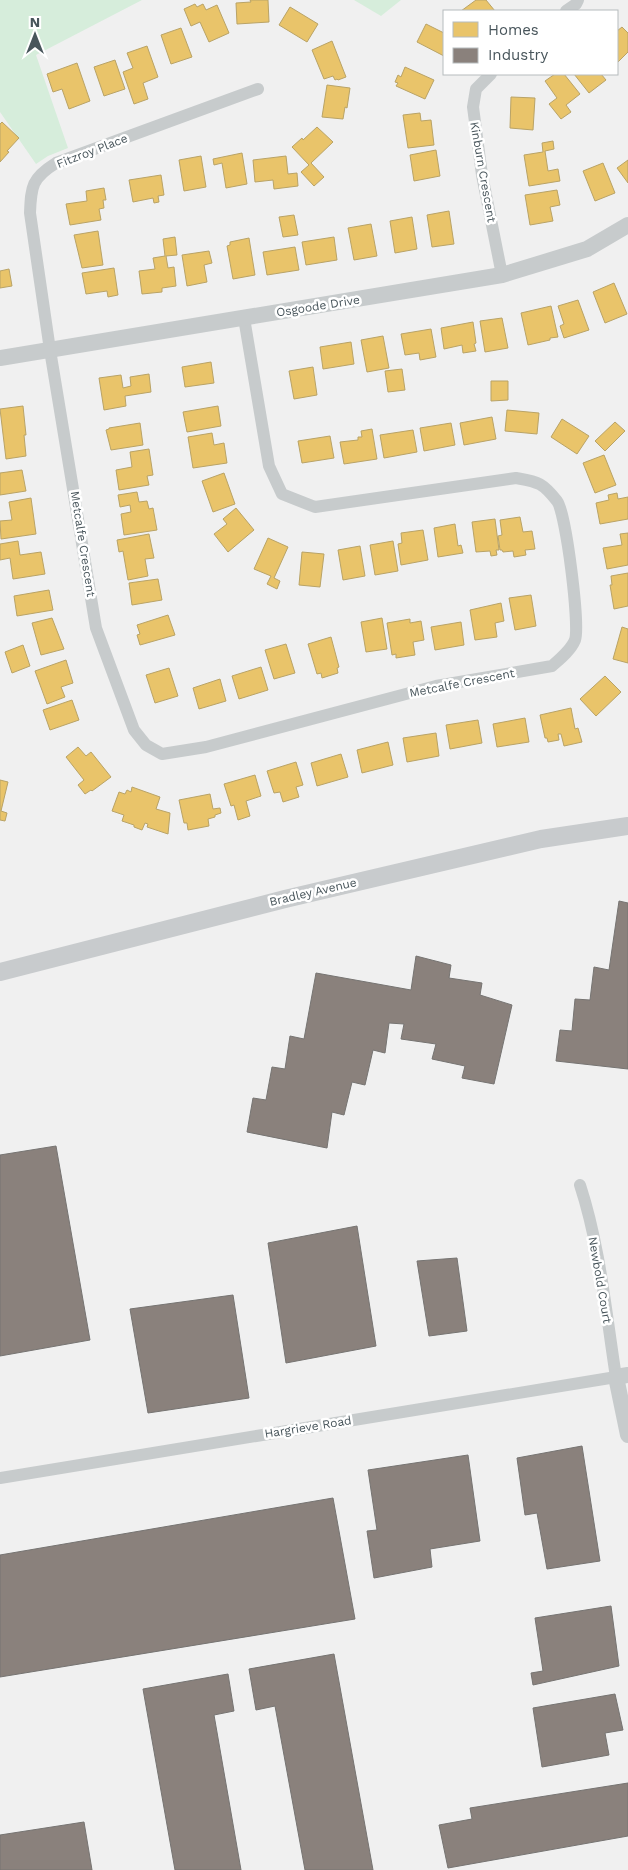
<svg xmlns="http://www.w3.org/2000/svg" width="628" height="1870" font-family="'Work Sans',sans-serif">
<rect width="100%" height="100%" fill="#f0f0f0"/>
<!-- green -->
<path fill="#d6eddb" d="M 0,0 L 142,0 L 36,55 L 68,148 L 48,156 L 36,164 L 0,112 Z
M 354,0 L 401,0 L 381,16 Z"/>
<!-- homes -->
<path fill="#e9c46a" stroke="#b9a366" d="M 250,0 L 268,0 L 269,22 L 237,24 L 236,3 L 251,2 Z
M 476,0 L 486,0 L 495,11 L 461,11 Z
M 195,4 L 197,7 L 203,4 L 206,10 L 217,5 L 229,33 L 209,42 L 200,22 L 191,26 L 184,9 Z
M 290,7 L 318,24 L 307,42 L 279,25 Z
M 426,24 L 444,33 L 444,56 L 417,42 Z
M 622,27 L 628,33 L 628,52 L 617,63 L 617,31 Z
M 181,28 L 192,57 L 171,64 L 161,35 Z
M 332,41 L 346,77 L 338,80 L 337,79 L 335,80 L 333,76 L 324,79 L 312,50 Z
M 147,46 L 158,77 L 143,83 L 148,99 L 134,104 L 123,72 L 133,68 L 127,53 Z
M 115,60 L 125,89 L 104,96 L 94,67 Z
M 77,63 L 90,101 L 69,109 L 62,89 L 53,92 L 47,74 Z
M 405,67 L 434,80 L 425,99 L 396,86 L 398,83 L 395,82 L 398,75 L 401,77 Z
M 555,74 L 564,74 L 580,94 L 566,105 L 571,112 L 561,119 L 549,104 L 557,98 L 545,81 Z
M 574,74 L 601,74 L 606,80 L 589,93 Z
M 327,85 L 350,88 L 347,108 L 345,107 L 343,119 L 322,117 Z
M 511,97 L 535,98 L 533,130 L 510,128 Z
M 420,113 L 421,121 L 431,120 L 434,145 L 408,148 L 403,115 Z
M 2,122 L 19,138 L 7,151 L 9,152 L 0,162 L 0,124 Z
M 317,127 L 333,142 L 311,163 L 324,177 L 314,186 L 301,172 L 309,165 L 292,147 L 302,138 L 303,140 Z
M 553,141 L 554,149 L 545,151 L 548,171 L 558,169 L 560,181 L 529,186 L 524,155 L 543,152 L 542,143 Z
M 436,150 L 440,176 L 414,181 L 410,155 Z
M 242,153 L 247,184 L 226,188 L 222,163 L 214,165 L 213,159 Z
M 201,156 L 206,187 L 184,191 L 179,160 Z
M 286,156 L 288,174 L 297,173 L 298,186 L 274,189 L 273,180 L 255,182 L 253,160 Z
M 628,160 L 628,183 L 617,168 Z
M 603,163 L 615,193 L 595,201 L 583,171 Z
M 161,175 L 164,195 L 158,196 L 159,202 L 154,203 L 153,198 L 133,202 L 129,180 Z
M 104,188 L 106,200 L 103,200 L 104,208 L 99,209 L 101,220 L 70,225 L 66,204 L 87,201 L 86,191 Z
M 557,190 L 560,205 L 550,207 L 553,221 L 530,225 L 525,195 Z
M 449,211 L 454,244 L 432,247 L 427,215 Z
M 294,215 L 298,235 L 283,237 L 279,217 Z
M 412,217 L 417,249 L 395,253 L 390,221 Z
M 371,224 L 377,256 L 354,260 L 348,228 Z
M 98,231 L 103,265 L 82,268 L 74,235 Z
M 175,237 L 177,255 L 166,256 L 168,268 L 174,267 L 176,286 L 162,288 L 162,292 L 142,294 L 139,271 L 155,269 L 153,258 L 165,256 L 163,239 Z
M 334,237 L 337,260 L 306,265 L 302,242 Z
M 249,238 L 255,275 L 233,279 L 227,246 L 230,245 L 230,242 Z
M 295,247 L 299,270 L 267,275 L 263,252 Z
M 209,251 L 212,263 L 204,265 L 207,282 L 187,286 L 182,255 Z
M 114,268 L 118,295 L 108,297 L 107,291 L 86,294 L 82,273 Z
M 9,269 L 12,286 L 0,288 L 0,271 Z
M 614,283 L 627,314 L 605,323 L 593,292 Z
M 578,300 L 589,330 L 564,338 L 560,326 L 564,324 L 558,306 Z
M 551,306 L 558,337 L 550,338 L 550,340 L 528,345 L 521,313 Z
M 502,318 L 508,348 L 485,352 L 480,321 Z
M 473,322 L 476,343 L 474,344 L 476,351 L 463,353 L 462,345 L 444,349 L 441,328 Z
M 431,329 L 436,357 L 420,360 L 419,353 L 405,355 L 401,334 Z
M 383,336 L 389,368 L 367,372 L 361,340 Z
M 351,342 L 354,364 L 323,369 L 320,347 Z
M 211,362 L 214,383 L 185,387 L 182,367 Z
M 313,367 L 317,395 L 294,399 L 289,371 Z
M 402,369 L 405,390 L 388,392 L 385,371 Z
M 149,374 L 151,392 L 125,396 L 126,406 L 104,410 L 99,378 L 121,375 L 123,388 L 131,386 L 130,377 Z
M 491,381 L 508,381 L 508,400 L 491,401 Z
M 23,406 L 26,435 L 24,435 L 26,456 L 6,459 L 0,409 Z
M 218,406 L 221,426 L 187,432 L 183,412 Z
M 507,410 L 539,413 L 537,434 L 505,431 Z
M 492,417 L 496,439 L 464,445 L 460,423 Z
M 562,419 L 589,436 L 577,454 L 551,437 Z
M 615,422 L 625,431 L 605,451 L 595,441 Z
M 140,423 L 143,445 L 111,450 L 106,430 L 109,429 L 109,428 Z
M 451,423 L 455,445 L 424,451 L 420,428 Z
M 372,429 L 377,459 L 344,464 L 340,442 L 358,440 L 358,437 L 362,437 L 361,431 Z
M 413,430 L 417,452 L 384,458 L 380,435 Z
M 212,433 L 214,445 L 224,443 L 227,463 L 193,468 L 188,437 Z
M 330,436 L 334,458 L 302,463 L 298,441 Z
M 149,449 L 153,475 L 147,476 L 149,485 L 119,490 L 116,470 L 132,467 L 130,452 Z
M 604,455 L 616,485 L 595,493 L 583,463 Z
M 22,470 L 26,491 L 0,495 L 0,473 Z
M 224,473 L 235,504 L 213,512 L 202,481 Z
M 137,492 L 139,502 L 147,501 L 149,509 L 153,508 L 157,530 L 124,535 L 121,514 L 131,512 L 130,505 L 120,507 L 118,495 Z
M 617,493 L 618,499 L 628,497 L 628,519 L 600,524 L 596,503 L 609,500 L 608,495 Z
M 31,498 L 36,534 L 1,539 L 0,521 L 12,520 L 9,502 Z
M 236,508 L 254,530 L 228,552 L 214,534 L 227,524 L 223,519 Z
M 520,517 L 523,532 L 532,531 L 535,549 L 525,550 L 526,555 L 514,557 L 513,551 L 503,552 L 502,550 L 500,550 L 498,536 L 502,535 L 500,520 Z
M 495,519 L 499,550 L 496,550 L 497,555 L 491,556 L 490,551 L 476,552 L 472,522 Z
M 455,524 L 458,546 L 461,545 L 463,553 L 438,557 L 434,528 Z
M 423,530 L 428,560 L 401,565 L 398,544 L 402,543 L 401,533 Z
M 628,533 L 628,565 L 607,569 L 603,548 L 622,545 L 620,534 Z
M 149,534 L 154,558 L 145,559 L 148,576 L 128,580 L 123,551 L 119,552 L 117,540 Z
M 268,538 L 288,547 L 274,578 L 280,581 L 277,589 L 267,584 L 271,576 L 254,569 Z
M 18,541 L 20,555 L 41,552 L 45,574 L 13,579 L 10,558 L 0,560 L 0,544 Z
M 393,541 L 398,571 L 375,575 L 370,545 Z
M 360,546 L 365,576 L 343,580 L 338,550 Z
M 302,552 L 324,554 L 320,587 L 299,585 Z
M 628,573 L 628,606 L 614,609 L 610,585 L 612,585 L 611,576 Z
M 158,579 L 162,600 L 132,605 L 129,583 Z
M 49,590 L 53,610 L 17,616 L 14,596 Z
M 531,595 L 536,626 L 515,630 L 509,598 Z
M 501,603 L 504,621 L 495,623 L 497,637 L 475,640 L 470,610 Z
M 168,615 L 175,635 L 140,645 L 137,635 L 140,634 L 137,625 Z
M 52,618 L 64,649 L 41,655 L 32,623 Z
M 382,618 L 387,649 L 366,652 L 361,622 Z
M 410,619 L 410,623 L 421,621 L 424,640 L 413,642 L 415,655 L 396,658 L 396,654 L 392,655 L 387,623 Z
M 461,622 L 464,645 L 435,650 L 431,627 Z
M 622,627 L 628,629 L 628,663 L 613,659 Z
M 331,637 L 339,667 L 337,668 L 338,673 L 322,678 L 321,673 L 317,674 L 308,644 Z
M 286,644 L 295,673 L 274,679 L 265,650 Z
M 23,645 L 30,666 L 12,673 L 5,652 Z
M 66,660 L 73,683 L 61,687 L 65,697 L 47,704 L 35,671 Z
M 261,667 L 268,690 L 239,699 L 232,676 Z
M 169,668 L 178,696 L 155,703 L 146,675 Z
M 605,676 L 621,692 L 596,716 L 580,699 Z
M 220,679 L 226,701 L 199,709 L 193,688 Z
M 72,700 L 79,720 L 50,730 L 43,710 Z
M 571,708 L 575,729 L 578,728 L 582,742 L 564,746 L 561,734 L 558,734 L 559,740 L 548,742 L 547,738 L 545,738 L 540,715 Z
M 525,718 L 529,742 L 497,747 L 493,724 Z
M 478,720 L 482,743 L 450,749 L 446,725 Z
M 436,733 L 439,756 L 407,762 L 403,738 Z
M 388,742 L 393,765 L 362,773 L 357,750 Z
M 78,747 L 86,756 L 91,752 L 111,777 L 92,791 L 91,790 L 85,794 L 78,785 L 84,780 L 66,757 Z
M 341,754 L 348,777 L 317,786 L 311,763 Z
M 296,762 L 303,785 L 296,787 L 299,797 L 283,802 L 280,792 L 274,793 L 267,771 Z
M 255,775 L 261,796 L 246,801 L 250,816 L 238,820 L 234,805 L 231,806 L 224,784 Z
M 0,780 L 8,782 L 1,811 L 7,813 L 5,821 L 0,820 Z
M 132,787 L 160,797 L 156,809 L 170,813 L 168,834 L 147,827 L 148,824 L 145,823 L 142,830 L 134,827 L 134,825 L 122,821 L 124,815 L 112,811 L 119,792 L 125,794 L 127,790 L 131,792 Z
M 210,794 L 213,809 L 220,808 L 221,813 L 215,815 L 215,817 L 208,819 L 209,826 L 188,830 L 187,823 L 184,823 L 179,800 Z"/>
<!-- industry -->
<path fill="#8a817c" stroke="#767472" d="M 619,901 L 628,903 L 628,1069 L 556,1061 L 560,1030 L 572,1031 L 575,999 L 590,1000 L 594,967 L 609,970 Z
M 416,956 L 451,965 L 449,978 L 482,983 L 480,995 L 512,1005 L 494,1084 L 462,1078 L 465,1066 L 432,1059 L 436,1044 L 401,1039 L 404,1024 L 389,1023 L 385,1053 L 373,1050 L 365,1085 L 352,1082 L 344,1115 L 332,1112 L 327,1148 L 247,1132 L 253,1098 L 266,1100 L 272,1067 L 285,1069 L 290,1036 L 304,1039 L 316,973 L 411,990 Z
M 56,1146 L 90,1340 L 0,1356 L 0,1155 Z
M 357,1226 L 376,1346 L 286,1363 L 268,1243 Z
M 457,1258 L 467,1331 L 429,1336 L 417,1261 Z
M 233,1295 L 249,1398 L 148,1413 L 130,1309 Z
M 582,1446 L 600,1561 L 547,1569 L 537,1513 L 525,1515 L 517,1458 Z
M 468,1455 L 480,1541 L 430,1549 L 432,1567 L 374,1578 L 367,1531 L 377,1530 L 368,1470 Z
M 333,1498 L 355,1619 L 0,1677 L 0,1555 Z
M 611,1606 L 619,1666 L 533,1685 L 531,1673 L 543,1671 L 535,1618 Z
M 334,1654 L 373,1870 L 305,1870 L 275,1706 L 256,1710 L 249,1669 Z
M 228,1674 L 234,1711 L 214,1715 L 241,1870 L 175,1870 L 143,1689 Z
M 615,1694 L 623,1730 L 605,1733 L 609,1755 L 542,1767 L 533,1708 Z
M 628,1783 L 628,1836 L 448,1868 L 439,1825 L 472,1819 L 470,1808 Z
M 84,1822 L 92,1870 L 0,1870 L 0,1835 Z"/>
<g fill="none" stroke-linecap="round" stroke-linejoin="round">
<!-- minor -->
<path stroke="#c7cbcc" stroke-width="12" d="M 566,11 L 576,4 L 578,0
M 491,74 L 476,89 L 473,107 L 482,175 L 502,275
M 244,318 L 269,466 L 282,494 L 315,507 L 516,478 C 538,482 542,482 557,501 C 566,513 580,625 575,640 C 571,650 560,659 552,666 L 436,686 L 206,747 L 162,754 L 146,745 L 134,730 L 96,628 L 50,350 L 30,213 C 31,186 32,178 56,163 L 258,89
M 0,1478 L 616,1377 C 606,1313 600,1246 580,1185"/>
<!-- tertiary -->
<path stroke="#c7cbcc" stroke-width="16" d="M 0,358 L 502,275 L 587,249 L 628,225
M 628,1375 L 616,1377 L 628,1435"/>
<!-- secondary -->
<path stroke="#c8cbcd" stroke-width="18" d="M 0,972 L 285,899 L 541,839 L 628,826"/>
</g>
<g text-anchor="middle" stroke-width="5" stroke-linejoin="round" paint-order="stroke">
<!-- street labels -->
<g font-size="12" fill="#48555b" stroke="#fff">
<text transform="translate(92 151) rotate(-21)" y="4">Fitzroy Place</text>
<text transform="translate(483 172) rotate(80)" y="4">Kinburn Crescent</text>
<text transform="translate(318 306) rotate(-9)" y="4">Osgoode Drive</text>
<text transform="translate(83 544) rotate(81)" y="4">Metcalfe Crescent</text>
<text transform="translate(462 683) rotate(-11)" y="4">Metcalfe Crescent</text>
<text transform="translate(313 892) rotate(-13)" y="4">Bradley Avenue</text>
<text transform="translate(600 1280) rotate(80)" y="4">Newbold Court</text>
<text transform="translate(308 1427) rotate(-9)" y="4">Hargrieve Road</text>
</g>
</g>
<!-- legend -->
<rect x="443" y="10" width="175" height="65" fill="#ffffff" stroke="#b6bbbd"/>
<rect x="453" y="22" width="25" height="15" fill="#e9c46a" stroke="#b6bbbd"/>
<text x="488" y="35" font-size="15" fill="#48555b">Homes</text>
<rect x="453" y="48" width="25" height="15" fill="#8a817c" stroke="#b6bbbd"/>
<text x="488" y="60" font-size="15" fill="#48555b">Industry</text>
<!-- north arrow -->
<g transform="translate(35 35)" stroke="#ffffff" stroke-width="4" paint-order="stroke">
<path d="M0-4L9 19L0 12L-9 19Z" fill="#48555b"/>
<text y="-8" font-size="14" font-weight="bold" text-anchor="middle" fill="#48555b">N</text>
</g>
</svg>
